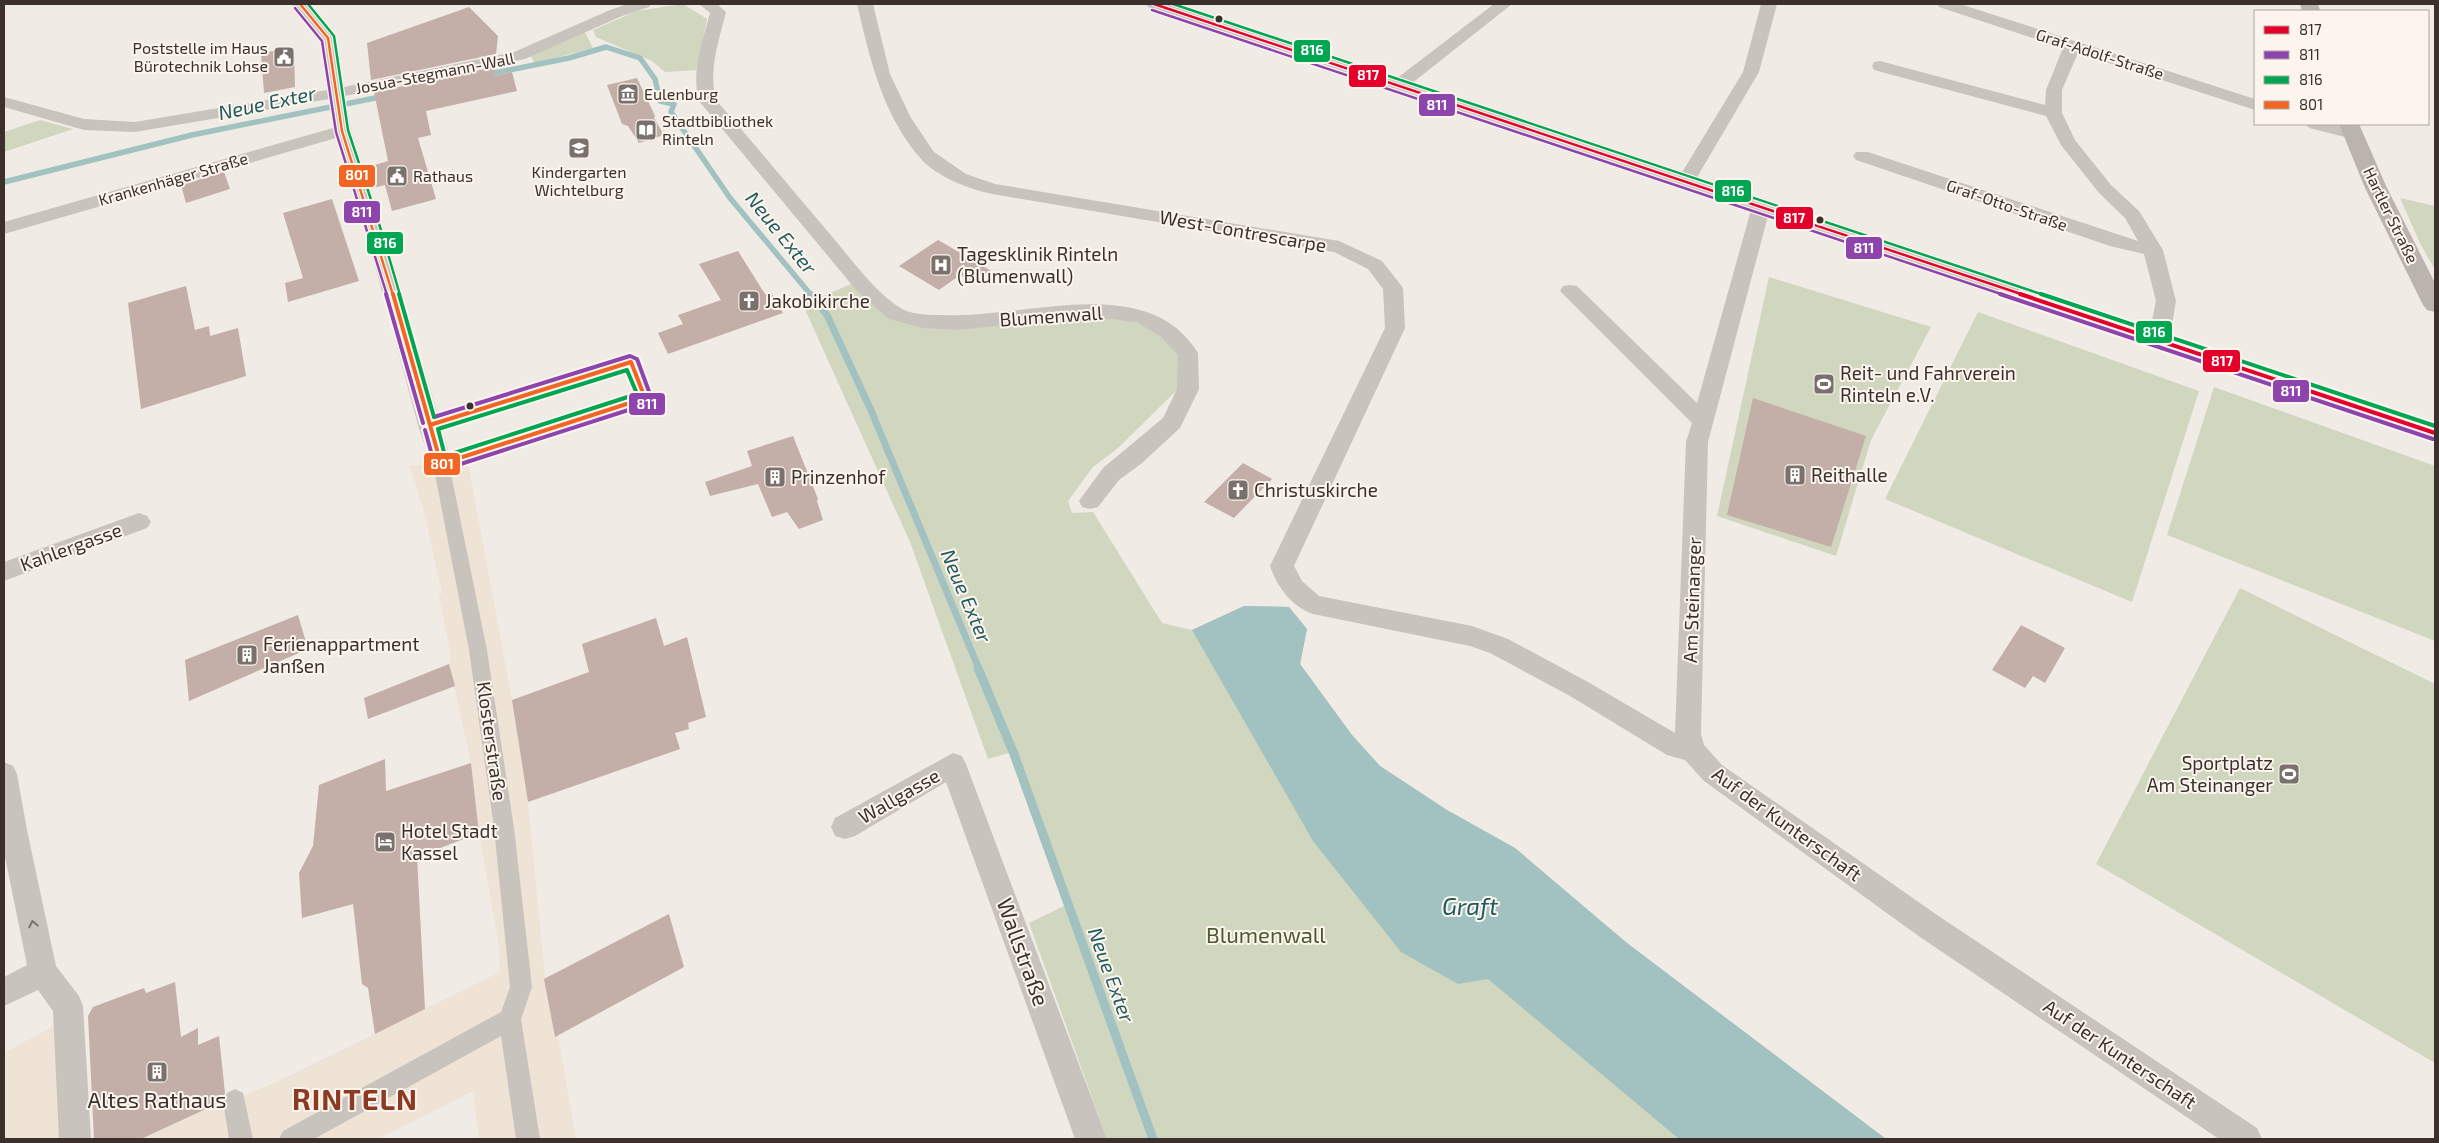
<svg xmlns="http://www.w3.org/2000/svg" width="2439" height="1143" font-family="'Exo 2',sans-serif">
<rect width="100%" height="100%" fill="#f0ebe5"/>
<!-- green -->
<path fill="#d1d6bf" d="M 683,4 L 707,19 L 696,70 L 665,72 L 652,61 L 596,37 L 593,30 L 637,11 Z
M 585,32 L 593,48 L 535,63 L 530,55 Z
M 40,120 L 73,129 L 4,152 L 4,132 Z
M 2400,198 L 2435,206 L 2435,270 L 2420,243 Z
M 1769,277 L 1931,327 L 1871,440 L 1836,556 L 1717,516 Z
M 860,280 L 896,314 L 923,321 L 1111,314 L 1171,335 L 1189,358 L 1181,386 L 1118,448 L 1093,467 L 1068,501 L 1072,513 L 1093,512 L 1162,623 L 1192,630 L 1244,606 L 1289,607 L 1307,629 L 1300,664 L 1352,735 L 1380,766 L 1447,810 L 1515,848 L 1627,943 L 1886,1139 L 1107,1139 L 1029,923 L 1064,906 L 1009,753 L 988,759 L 910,542 L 803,305 Z
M 1978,312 L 2199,391 L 2132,602 L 1885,499 Z
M 2214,387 L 2435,466 L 2435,641 L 2167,535 Z
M 2240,588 L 2435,684 L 2435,1063 L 2096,864 Z"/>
<!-- plaza -->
<path fill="#eee3d5" d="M 468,463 L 512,700 L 528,802 L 545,979 L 558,1035 L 576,1139 L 479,1139 L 473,1091 L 378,1139 L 141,1139 L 225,1100 L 227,1104 L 289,1076 L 500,972 L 499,946 L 479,833 L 471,762 L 449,664 L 451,657 L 439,595 L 442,593 L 424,512 L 410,466 Z
M 57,1024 L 68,1139 L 4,1139 L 4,1053 Z"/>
<!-- water -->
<path fill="#a1c2c1" d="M 1244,606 L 1289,607 L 1307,629 L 1300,664 L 1352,735 L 1380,766 L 1447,810 L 1515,848 L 1627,943 L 1886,1139 L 1679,1139 L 1488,979 L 1458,984 L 1401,952 L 1313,841 L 1192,630 Z"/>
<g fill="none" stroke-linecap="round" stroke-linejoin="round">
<!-- stream-far2 -->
<path stroke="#a1c2c1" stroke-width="5.5" d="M 484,75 L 569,58 L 606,47 L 640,58 L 655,79 L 660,101 L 674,104 L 671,112 L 730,198 L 811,295
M 4,182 L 192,135 L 385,96"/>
<!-- stream-far1 -->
<path stroke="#a1c2c1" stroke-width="7" d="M 810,294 L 827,315 L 870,408 L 979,669"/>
<!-- stream -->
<path stroke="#a1c2c1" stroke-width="9" d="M 978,668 L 1014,754 L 1153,1139"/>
</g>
<!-- building -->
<path fill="#c3afa7" d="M 469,7 L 498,36 L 496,54 L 371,80 L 367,43 Z
M 294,48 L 295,87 L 264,93 L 261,53 Z
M 495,67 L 494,76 L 512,72 L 517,91 L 426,111 L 431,135 L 418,138 L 436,199 L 392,211 L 385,185 L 372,188 L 365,168 L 388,161 L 374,92 Z
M 637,78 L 655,116 L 654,118 L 664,135 L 639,143 L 628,126 L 622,124 L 607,85 Z
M 224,172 L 230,189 L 186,203 L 181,185 Z
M 332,199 L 359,281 L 288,302 L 285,283 L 303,278 L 283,213 Z
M 938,240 L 978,263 L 991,271 L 973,283 L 960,275 L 939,290 L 899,266 Z
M 738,251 L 765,294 L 771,292 L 783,313 L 668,354 L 658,333 L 683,324 L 678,315 L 721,300 L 699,264 Z
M 186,286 L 195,330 L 209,326 L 210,336 L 238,328 L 246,376 L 141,409 L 128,303 Z
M 1753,398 L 1866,436 L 1831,547 L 1727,515 Z
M 793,436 L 818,499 L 817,501 L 823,520 L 799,529 L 787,512 L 772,517 L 758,484 L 710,496 L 705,482 L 752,466 L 747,451 Z
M 1243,463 L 1272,479 L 1234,518 L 1204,502 Z
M 298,615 L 308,649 L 189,701 L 185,660 Z
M 656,618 L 664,646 L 687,637 L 706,717 L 688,723 L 689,729 L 675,733 L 680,749 L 528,802 L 512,700 L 589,672 L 582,644 Z
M 2021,625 L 2065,648 L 2045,683 L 2033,676 L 2025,688 L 1992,670 Z
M 449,664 L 455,686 L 368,719 L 364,698 Z
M 385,759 L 386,791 L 471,763 L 479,833 L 417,857 L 425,1009 L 375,1034 L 368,988 L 362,984 L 353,904 L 302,918 L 299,873 L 313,846 L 319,785 Z
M 669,914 L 684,967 L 555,1037 L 544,979 Z
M 175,982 L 181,1037 L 198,1028 L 198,1045 L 219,1036 L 225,1093 L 221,1102 L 141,1139 L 94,1139 L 88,1016 L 93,1007 L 144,988 L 146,993 Z"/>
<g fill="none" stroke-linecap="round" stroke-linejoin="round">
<!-- pedestrian -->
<path fill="#c9c3be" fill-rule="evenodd" d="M 441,458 L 447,460 L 449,464 L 487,650 L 514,828 L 532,987 L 521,1019 L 540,1139 L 516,1139 L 501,1036 L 314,1139 L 279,1139 L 283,1131 L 501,1012 L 510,987 L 494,828 L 469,650 L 433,464 L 435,460 Z
M 235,1089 L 243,1093 L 253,1139 L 229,1139 L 223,1101 L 227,1093 Z"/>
<!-- minor -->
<path fill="#c9c3be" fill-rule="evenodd" d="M 292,4 L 308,4 L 336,38 L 344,87 L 514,52 L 610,10 L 628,4 L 651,4 L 649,7 L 622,16 L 525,59 L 345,96 L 351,131 L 384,232 L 438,415 L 631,355 L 638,357 L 641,362 L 656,398 L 653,403 L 449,470 L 441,472 L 433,470 L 418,425 L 366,232 L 336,138 L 4,234 L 4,222 L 333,128 L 329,99 L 135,132 L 84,130 L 4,107 L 4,97 L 84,119 L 135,122 L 327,90 L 320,39 ZM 624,371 L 633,394 L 449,453 L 442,429 Z
M 699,4 L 717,4 L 726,12 C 719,41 708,70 716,100 C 754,144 791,188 829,233 C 851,258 873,291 902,309 C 914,315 930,315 943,315 C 1021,320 1147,269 1198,353 L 1199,389 L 1180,428 L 1142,463 L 1119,480 L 1098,507 L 1090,509 L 1082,507 L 1079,501 L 1103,468 L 1163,418 L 1177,389 L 1178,355 L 1160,336 L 1138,323 L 1113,319 L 1058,319 L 958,330 L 923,328 L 889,319 L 857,291 L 699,101 C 691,71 702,43 710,13 Z
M 857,4 L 873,4 L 890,74 L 911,118 L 934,152 L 966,174 L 995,184 L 1339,241 L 1382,261 L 1400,284 L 1403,288 L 1405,328 L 1294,566 L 1302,581 L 1319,596 L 1472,626 L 1508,639 L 1588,682 L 1675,733 L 1686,442 L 1692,423 L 1560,291 L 1563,286 L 1570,285 L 1577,286 L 1697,403 L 1751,210 L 1148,7 L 1146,4 L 1169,4 L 1396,79 L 1494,4 L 1512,4 L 1411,84 L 1681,174 L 1743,72 L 1761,4 L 1777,4 L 1759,72 L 1696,179 L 2150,330 L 2156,301 L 2144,254 L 2110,246 L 1856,160 L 1853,156 L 1856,152 L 1868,152 L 2138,241 L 2125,218 L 2099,193 L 2061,145 L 2046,116 L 1874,70 L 1872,66 L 1874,62 L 1880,61 L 2045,105 L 2046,90 L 2063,48 L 1939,7 L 1937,4 L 1960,4 L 2255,99 L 2255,110 L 2078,53 L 2062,90 L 2062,113 L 2075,140 L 2111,185 L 2139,211 L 2163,250 L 2176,301 L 2170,337 L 2435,425 L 2435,441 L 1768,216 L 1708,442 L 1701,734 L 1704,745 L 1722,765 L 1940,917 L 2257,1128 L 2262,1139 L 2219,1139 L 1920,937 L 1704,781 L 1685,760 L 1667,755 L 1570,696 L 1490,653 L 1470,646 L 1313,614 C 1291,606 1278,588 1270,566 L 1385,328 L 1383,289 L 1368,269 L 1334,252 L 992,194 C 969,189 937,177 921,159 C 882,114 870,59 857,4 Z
M 2306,124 L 2334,124 L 2359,130 L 2362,134 L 2359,138 L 2353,139 L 2309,128 Z
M 139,513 L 147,516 L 151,522 L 147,528 L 4,581 L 4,562 Z
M 953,753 L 962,756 L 966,764 L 1107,1139 L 1075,1139 L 946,782 L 855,836 L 845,839 L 835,836 L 831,827 L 835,818 Z
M 4,762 L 13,766 L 17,774 L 27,830 L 56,966 L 79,996 L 83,1006 L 91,1139 L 59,1139 L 53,1011 L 38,990 L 4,1006 L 4,977 L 27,965 L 4,852 Z"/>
<!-- secondary -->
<path fill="#bab3ae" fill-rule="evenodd" d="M 2300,4 L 2318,4 L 2320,11 L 2302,11 Z
M 2339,124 L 2359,124 L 2387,188 L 2435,283 L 2435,312 L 2427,310 L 2423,305 L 2365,188 Z"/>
<!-- bus-1-far1 casing -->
<g stroke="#fbf5ee" stroke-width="5">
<path id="bus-1-far1" d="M 1154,4 L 2024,295"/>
</g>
<!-- bus-1 casing -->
<g stroke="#fbf5ee" stroke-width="8">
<path id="bus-1" d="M 2020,294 L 2435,433"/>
</g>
<!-- bus-2-far1 casing -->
<g stroke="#fbf5ee" stroke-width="5">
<path id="bus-2-far1" d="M 295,8 L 322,41 L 336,132 L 387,295
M 1152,10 L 2004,295"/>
</g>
<!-- bus-2 casing -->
<g stroke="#fbf5ee" stroke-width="8">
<path id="bus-2" d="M 386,294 L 423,423
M 2000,294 L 2433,439
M 425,430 L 435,466 L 442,470 L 647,404 L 651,397 L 637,359 L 630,356 L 434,417"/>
</g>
<!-- bus-3-far1 casing -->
<g stroke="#fbf5ee" stroke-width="5">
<path id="bus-3-far1" d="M 308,4 L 334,36 L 348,130 L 381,230 L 400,295
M 1173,4 L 2044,295"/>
</g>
<!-- bus-3 casing -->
<g stroke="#fbf5ee" stroke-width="8">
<path id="bus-3" d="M 399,294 L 434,417
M 2041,294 L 2435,426
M 627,370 L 637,394 L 445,456 L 438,429 Z"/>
</g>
<!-- bus-4-far1 casing -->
<g stroke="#fbf5ee" stroke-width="5">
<path id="bus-4-far1" d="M 300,4 L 328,38 L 342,131 L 393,295"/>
</g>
<!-- bus-4 casing -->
<g stroke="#fbf5ee" stroke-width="8">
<path id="bus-4" d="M 393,294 L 430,425
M 631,362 L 645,398 L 441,464 L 430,425 Z"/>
</g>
<!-- bus-1-far1 -->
<use href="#bus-1-far1" stroke="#e4002b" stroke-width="2.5"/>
<!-- bus-1 -->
<use href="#bus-1" stroke="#e4002b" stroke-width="4"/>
<!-- bus-2-far1 -->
<use href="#bus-2-far1" stroke="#8e44ad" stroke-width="2.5"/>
<!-- bus-2 -->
<use href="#bus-2" stroke="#8e44ad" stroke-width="4"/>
<!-- bus-3-far1 -->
<use href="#bus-3-far1" stroke="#00a651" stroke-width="2.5"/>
<!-- bus-3 -->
<use href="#bus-3" stroke="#00a651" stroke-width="4"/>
<!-- bus-4-far1 -->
<use href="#bus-4-far1" stroke="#f26522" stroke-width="2.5"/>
<!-- bus-4 -->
<use href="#bus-4" stroke="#f26522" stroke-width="4"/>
</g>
<!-- one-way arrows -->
<defs><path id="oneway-chevron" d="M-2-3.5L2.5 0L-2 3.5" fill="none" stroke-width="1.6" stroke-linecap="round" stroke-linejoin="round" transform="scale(1.25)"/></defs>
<use stroke="#7b726d" href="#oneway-chevron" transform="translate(33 924) rotate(-102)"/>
<!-- icons -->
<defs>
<g id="civic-square" transform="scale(1.125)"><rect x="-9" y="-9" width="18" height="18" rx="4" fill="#7a716c" stroke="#fbf5ee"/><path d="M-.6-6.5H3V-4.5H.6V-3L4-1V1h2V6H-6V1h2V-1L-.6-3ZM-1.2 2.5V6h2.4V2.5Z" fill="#fff"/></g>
<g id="museum-square" transform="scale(1.125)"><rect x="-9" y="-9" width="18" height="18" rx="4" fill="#7a716c" stroke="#fbf5ee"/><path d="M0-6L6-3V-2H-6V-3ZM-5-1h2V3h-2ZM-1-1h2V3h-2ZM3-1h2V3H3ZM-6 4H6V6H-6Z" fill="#fff"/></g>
<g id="library-square" transform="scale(1.125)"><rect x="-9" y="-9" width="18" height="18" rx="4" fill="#7a716c" stroke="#fbf5ee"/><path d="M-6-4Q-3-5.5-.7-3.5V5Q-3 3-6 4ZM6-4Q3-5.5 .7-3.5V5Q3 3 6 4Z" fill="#fff"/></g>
<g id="school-square" transform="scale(1.125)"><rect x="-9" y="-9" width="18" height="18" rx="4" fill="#7a716c" stroke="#fbf5ee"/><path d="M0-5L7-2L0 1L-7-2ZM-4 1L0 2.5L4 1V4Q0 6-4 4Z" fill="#fff"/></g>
<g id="hospital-square" transform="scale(1.125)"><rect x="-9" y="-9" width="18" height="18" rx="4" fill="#7a716c" stroke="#fbf5ee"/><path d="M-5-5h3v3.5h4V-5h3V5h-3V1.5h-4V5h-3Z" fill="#fff"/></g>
<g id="church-square" transform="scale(1.125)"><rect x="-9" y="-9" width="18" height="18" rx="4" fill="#7a716c" stroke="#fbf5ee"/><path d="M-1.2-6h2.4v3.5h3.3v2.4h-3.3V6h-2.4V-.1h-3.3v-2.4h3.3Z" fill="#fff"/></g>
<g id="stadium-square" transform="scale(1.125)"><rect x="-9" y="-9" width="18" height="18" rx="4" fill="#7a716c" stroke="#fbf5ee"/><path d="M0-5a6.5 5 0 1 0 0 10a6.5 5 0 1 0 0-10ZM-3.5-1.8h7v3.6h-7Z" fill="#fff"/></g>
<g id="building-square" transform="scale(1.125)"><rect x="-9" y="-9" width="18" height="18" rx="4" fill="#7a716c" stroke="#fbf5ee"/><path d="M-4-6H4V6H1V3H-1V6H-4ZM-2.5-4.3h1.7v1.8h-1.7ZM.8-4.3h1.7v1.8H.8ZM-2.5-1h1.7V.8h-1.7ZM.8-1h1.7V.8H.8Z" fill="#fff"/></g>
<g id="hotel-square" transform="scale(1.125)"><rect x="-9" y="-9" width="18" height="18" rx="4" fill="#7a716c" stroke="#fbf5ee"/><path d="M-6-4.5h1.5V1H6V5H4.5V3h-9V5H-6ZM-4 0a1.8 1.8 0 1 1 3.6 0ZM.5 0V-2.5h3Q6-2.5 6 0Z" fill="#fff"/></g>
</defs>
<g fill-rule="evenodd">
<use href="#civic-square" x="284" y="57"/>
<use href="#museum-square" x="628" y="94"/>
<use href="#library-square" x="646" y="130"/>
<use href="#school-square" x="579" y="148"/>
<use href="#civic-square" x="397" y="176"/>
<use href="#hospital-square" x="941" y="265"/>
<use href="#church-square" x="749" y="301"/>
<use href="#stadium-square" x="1824" y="384"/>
<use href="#building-square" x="1795" y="475"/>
<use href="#building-square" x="775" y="477"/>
<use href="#church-square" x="1238" y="490"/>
<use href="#building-square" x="247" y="655"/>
<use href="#stadium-square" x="2289" y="774"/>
<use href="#hotel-square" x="385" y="842"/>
<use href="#building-square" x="157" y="1072"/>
</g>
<!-- markers -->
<g fill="#3b302b" stroke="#fbf5ee" stroke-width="2">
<circle cx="1219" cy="19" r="4.5"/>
<circle cx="1820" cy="220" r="4.5"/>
<circle cx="470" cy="406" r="4.5"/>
</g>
<g text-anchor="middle" stroke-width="4" stroke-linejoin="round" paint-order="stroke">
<!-- far-poi labels -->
<g font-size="16" fill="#3b302b" stroke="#fbf5ee" text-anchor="start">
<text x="268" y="54" text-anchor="end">Poststelle im Haus<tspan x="268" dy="18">Bürotechnik Lohse</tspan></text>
<text x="644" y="100">Eulenburg</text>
<text x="662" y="127">Stadtbibliothek<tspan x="662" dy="18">Rinteln</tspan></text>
<text x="579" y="178" text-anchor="middle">Kindergarten<tspan x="579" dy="18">Wichtelburg</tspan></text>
<text x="413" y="182">Rathaus</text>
</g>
<!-- far-street labels -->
<g font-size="16" fill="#3b302b" stroke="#fbf5ee">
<text transform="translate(2100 54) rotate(18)" y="6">Graf-Adolf-Straße</text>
<text transform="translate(435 73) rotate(-11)" y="6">Josua-Stegmann-Wall</text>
<text transform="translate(173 179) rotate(-16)" y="6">Krankenhäger Straße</text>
<text transform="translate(2007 205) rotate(19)" y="6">Graf-Otto-Straße</text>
<text transform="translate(2391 215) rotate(64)" y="6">Hartler Straße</text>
</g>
<!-- street labels -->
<g font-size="19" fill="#3b302b" stroke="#fbf5ee">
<text transform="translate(1243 231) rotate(10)" y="7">West-Contrescarpe</text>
<text transform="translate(1051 316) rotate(-4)" y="7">Blumenwall</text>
<text transform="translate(71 547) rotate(-20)" y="7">Kahlergasse</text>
<text transform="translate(1692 600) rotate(-88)" y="7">Am Steinanger</text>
<text transform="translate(492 741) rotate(82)" y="7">Klosterstraße</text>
<text transform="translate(899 796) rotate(-30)" y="7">Wallgasse</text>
<text transform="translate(1787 824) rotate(36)" y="7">Auf der Kunterschaft</text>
<text transform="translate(2120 1054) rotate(34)" y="7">Auf der Kunterschaft</text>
</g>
<!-- poi labels -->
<g font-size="19" fill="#3b302b" stroke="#fbf5ee" text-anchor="start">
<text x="957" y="261">Tagesklinik Rinteln<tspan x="957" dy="22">(Blumenwall)</tspan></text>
<text x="765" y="308">Jakobikirche</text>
<text x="1840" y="380">Reit- und Fahrverein<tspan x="1840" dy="22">Rinteln e.V.</tspan></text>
<text x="1811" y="482">Reithalle</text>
<text x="791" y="484">Prinzenhof</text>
<text x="1254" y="497">Christuskirche</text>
<text x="263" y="651">Ferienappartment<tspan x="263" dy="22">Janßen</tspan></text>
<text x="2273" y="770" text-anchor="end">Sportplatz<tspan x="2273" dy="22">Am Steinanger</tspan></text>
<text x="401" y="838">Hotel Stadt<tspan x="401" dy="22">Kassel</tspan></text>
</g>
<!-- water labels -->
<g font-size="20" font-style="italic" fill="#1f5a5e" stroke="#fbf5ee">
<text transform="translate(267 103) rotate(-12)" y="7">Neue Exter</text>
<text transform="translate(781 233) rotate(51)" y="7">Neue Exter</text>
<text transform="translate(966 596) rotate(67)" y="7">Neue Exter</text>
<text transform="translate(1111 975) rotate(70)" y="7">Neue Exter</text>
</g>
<!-- near-park labels -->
<g font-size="22" fill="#4a5a2e" stroke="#fbf5ee">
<text x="1266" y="943">Blumenwall</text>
</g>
<!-- near-street labels -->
<g font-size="22" fill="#3b302b" stroke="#fbf5ee">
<text transform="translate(1023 952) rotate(70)" y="8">Wallstraße</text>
</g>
<!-- near-poi labels -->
<g font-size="22" fill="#3b302b" stroke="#fbf5ee">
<text x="157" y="1108">Altes Rathaus</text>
</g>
<!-- near-water labels -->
<g font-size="24" font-style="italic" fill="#1f5a5e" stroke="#fbf5ee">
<text x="1470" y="915">Graft</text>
</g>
<!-- near-district labels -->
<g font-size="29" font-weight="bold" letter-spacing="1" fill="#8c3b22" stroke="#fbf5ee">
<text x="355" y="1110">RINTELN</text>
</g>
</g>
<g stroke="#fbf5ee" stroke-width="2">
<rect x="1293" y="39" width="38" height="24" rx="5" fill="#00a651"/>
<rect x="1348" y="64" width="39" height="24" rx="5" fill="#e4002b"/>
<rect x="1418" y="93" width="38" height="24" rx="5" fill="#8e44ad"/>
<rect x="338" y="164" width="38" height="24" rx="5" fill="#f26522"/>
<rect x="1714" y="179" width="38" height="24" rx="5" fill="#00a651"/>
<rect x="343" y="200" width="38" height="24" rx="5" fill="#8e44ad"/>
<rect x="1775" y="206" width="39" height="24" rx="5" fill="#e4002b"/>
<rect x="366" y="231" width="38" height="24" rx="5" fill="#00a651"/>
<rect x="1845" y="236" width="38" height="24" rx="5" fill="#8e44ad"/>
<rect x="2135" y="320" width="38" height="24" rx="5" fill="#00a651"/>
<rect x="2202" y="349" width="39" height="24" rx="5" fill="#e4002b"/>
<rect x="2272" y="379" width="38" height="24" rx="5" fill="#8e44ad"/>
<rect x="628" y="392" width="38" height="24" rx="5" fill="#8e44ad"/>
<rect x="423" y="452" width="38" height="24" rx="5" fill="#f26522"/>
</g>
<g font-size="14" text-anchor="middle" font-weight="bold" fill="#fff">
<text x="1312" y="55">816</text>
<text x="1368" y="80">817</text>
<text x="1437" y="110">811</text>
<text x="357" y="180">801</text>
<text x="1733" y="196">816</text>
<text x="362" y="217">811</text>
<text x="1794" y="223">817</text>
<text x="385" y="248">816</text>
<text x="1864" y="253">811</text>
<text x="2154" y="337">816</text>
<text x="2222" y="366">817</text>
<text x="2291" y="396">811</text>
<text x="647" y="409">811</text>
<text x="442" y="469">801</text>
</g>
<!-- border -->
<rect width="2439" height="1143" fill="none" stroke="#3b302b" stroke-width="10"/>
<!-- legend -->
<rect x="2254" y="10" width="175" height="115" fill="#fbf5ee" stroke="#aea6a0"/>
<rect x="2264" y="26" width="25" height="8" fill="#e4002b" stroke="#aea6a0"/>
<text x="2299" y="35" font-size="15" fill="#3b302b">817</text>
<rect x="2264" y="51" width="25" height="8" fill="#8e44ad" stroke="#aea6a0"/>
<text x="2299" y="60" font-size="15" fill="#3b302b">811</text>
<rect x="2264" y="76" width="25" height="8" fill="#00a651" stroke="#aea6a0"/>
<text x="2299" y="85" font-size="15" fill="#3b302b">816</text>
<rect x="2264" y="101" width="25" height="8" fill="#f26522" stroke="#aea6a0"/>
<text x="2299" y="110" font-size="15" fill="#3b302b">801</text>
</svg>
